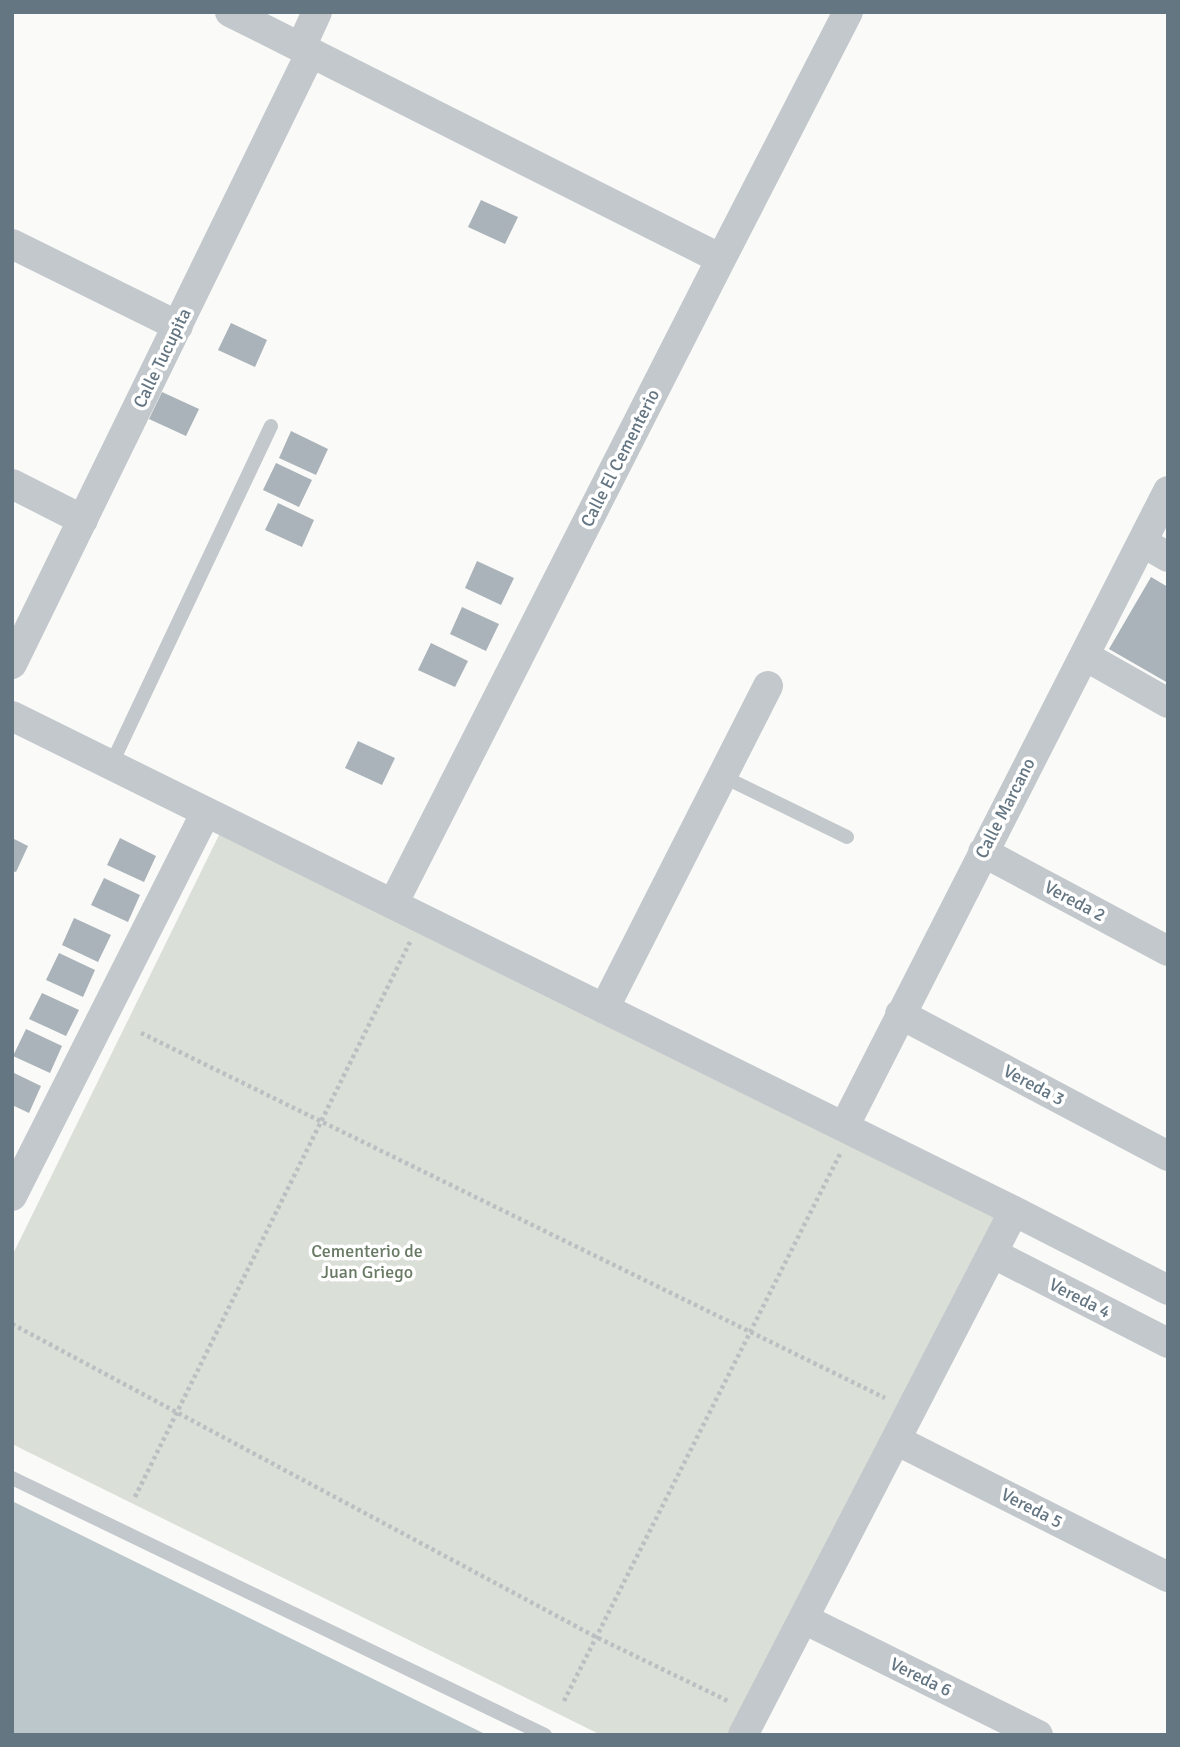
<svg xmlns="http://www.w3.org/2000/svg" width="1180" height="1747" font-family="Signika,sans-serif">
<rect width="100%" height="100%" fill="#fafaf8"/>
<!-- green -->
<path fill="#dadfd7" d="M 221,831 L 995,1217 L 732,1735 L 601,1735 L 12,1444 L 12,1256 Z"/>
<!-- water -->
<path fill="#bbc7cb" d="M 12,1501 L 487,1735 L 12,1735 Z"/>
<!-- building -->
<path fill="#aab3b9" d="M 481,200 L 518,217 L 505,244 L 468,227 Z
M 231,323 L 267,340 L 255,367 L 218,350 Z
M 162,392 L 199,409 L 186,436 L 149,419 Z
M 291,431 L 328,449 L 316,475 L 279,458 Z
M 276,463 L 312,480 L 299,507 L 263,490 Z
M 278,503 L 314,520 L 302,547 L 265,530 Z
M 477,561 L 514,578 L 501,605 L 465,588 Z
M 1151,577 L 1168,587 L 1168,683 L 1109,649 Z
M 462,607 L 499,624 L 486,651 L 450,634 Z
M 431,643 L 468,661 L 455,687 L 418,670 Z
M 358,741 L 395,758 L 382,785 L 345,768 Z
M 12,838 L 28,846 L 16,872 L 12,871 Z
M 120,838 L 156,856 L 144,882 L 107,865 Z
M 104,878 L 140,895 L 128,922 L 91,905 Z
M 74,918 L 111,935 L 98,962 L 62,945 Z
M 59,953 L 95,970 L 83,997 L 46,980 Z
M 42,993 L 79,1010 L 66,1036 L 29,1019 Z
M 26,1029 L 62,1046 L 50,1073 L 13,1056 Z
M 12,1072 L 41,1086 L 29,1113 L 12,1105 Z"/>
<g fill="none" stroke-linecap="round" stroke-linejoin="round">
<!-- path -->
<path stroke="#bbbfc2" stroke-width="4.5" stroke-dasharray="3.5 3.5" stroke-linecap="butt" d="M 141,1033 L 885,1398
M 12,1324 L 596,1637 L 730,1702
M 135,1497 L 410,942
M 564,1701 L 840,1154"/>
<!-- lane -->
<path stroke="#c3c8cc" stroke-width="14" d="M 111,765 L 271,426
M 722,776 L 847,837
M 12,1478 L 545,1735"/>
<!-- street -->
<path stroke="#c3c8cc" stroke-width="30" d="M 230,12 L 721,259
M 301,47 L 317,12
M 12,244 L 178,326
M 12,484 L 83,520
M 1142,542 L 1168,557
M 1085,656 L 1168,703
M 12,664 L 311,52
M 12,716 L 1014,1211 L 1168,1290
M 983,852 L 1168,951
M 393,904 L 721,259 L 848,12
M 604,1009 L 768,686
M 900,1014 L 1168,1156
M 844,1127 L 1168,491
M 12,1196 L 206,812
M 992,1253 L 1168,1343
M 896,1440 L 1168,1577
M 804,1619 L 1038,1735
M 743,1735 L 1014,1211"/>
</g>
<g text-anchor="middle" stroke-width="7" stroke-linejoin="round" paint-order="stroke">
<!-- street labels -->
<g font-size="18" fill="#657683" stroke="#fff">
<text transform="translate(162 358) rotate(-64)" y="6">Calle Tucupita</text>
<text transform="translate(620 458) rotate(-63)" y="6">Calle El Cementerio</text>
<text transform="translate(1005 808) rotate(-63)" y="6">Calle Marcano</text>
<text transform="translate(1075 901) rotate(28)" y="6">Vereda 2</text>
<text transform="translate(1034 1085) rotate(28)" y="6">Vereda 3</text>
<text transform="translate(1080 1298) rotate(27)" y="6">Vereda 4</text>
<text transform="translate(1032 1508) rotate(27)" y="6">Vereda 5</text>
<text transform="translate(921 1677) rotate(26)" y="6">Vereda 6</text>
</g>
<!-- park labels -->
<g font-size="18" fill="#687a64" stroke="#fff">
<text x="367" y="1257">Cementerio de<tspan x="367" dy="21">Juan Griego</tspan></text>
</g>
</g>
<!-- border -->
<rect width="1180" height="1747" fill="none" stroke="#657683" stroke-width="28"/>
</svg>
